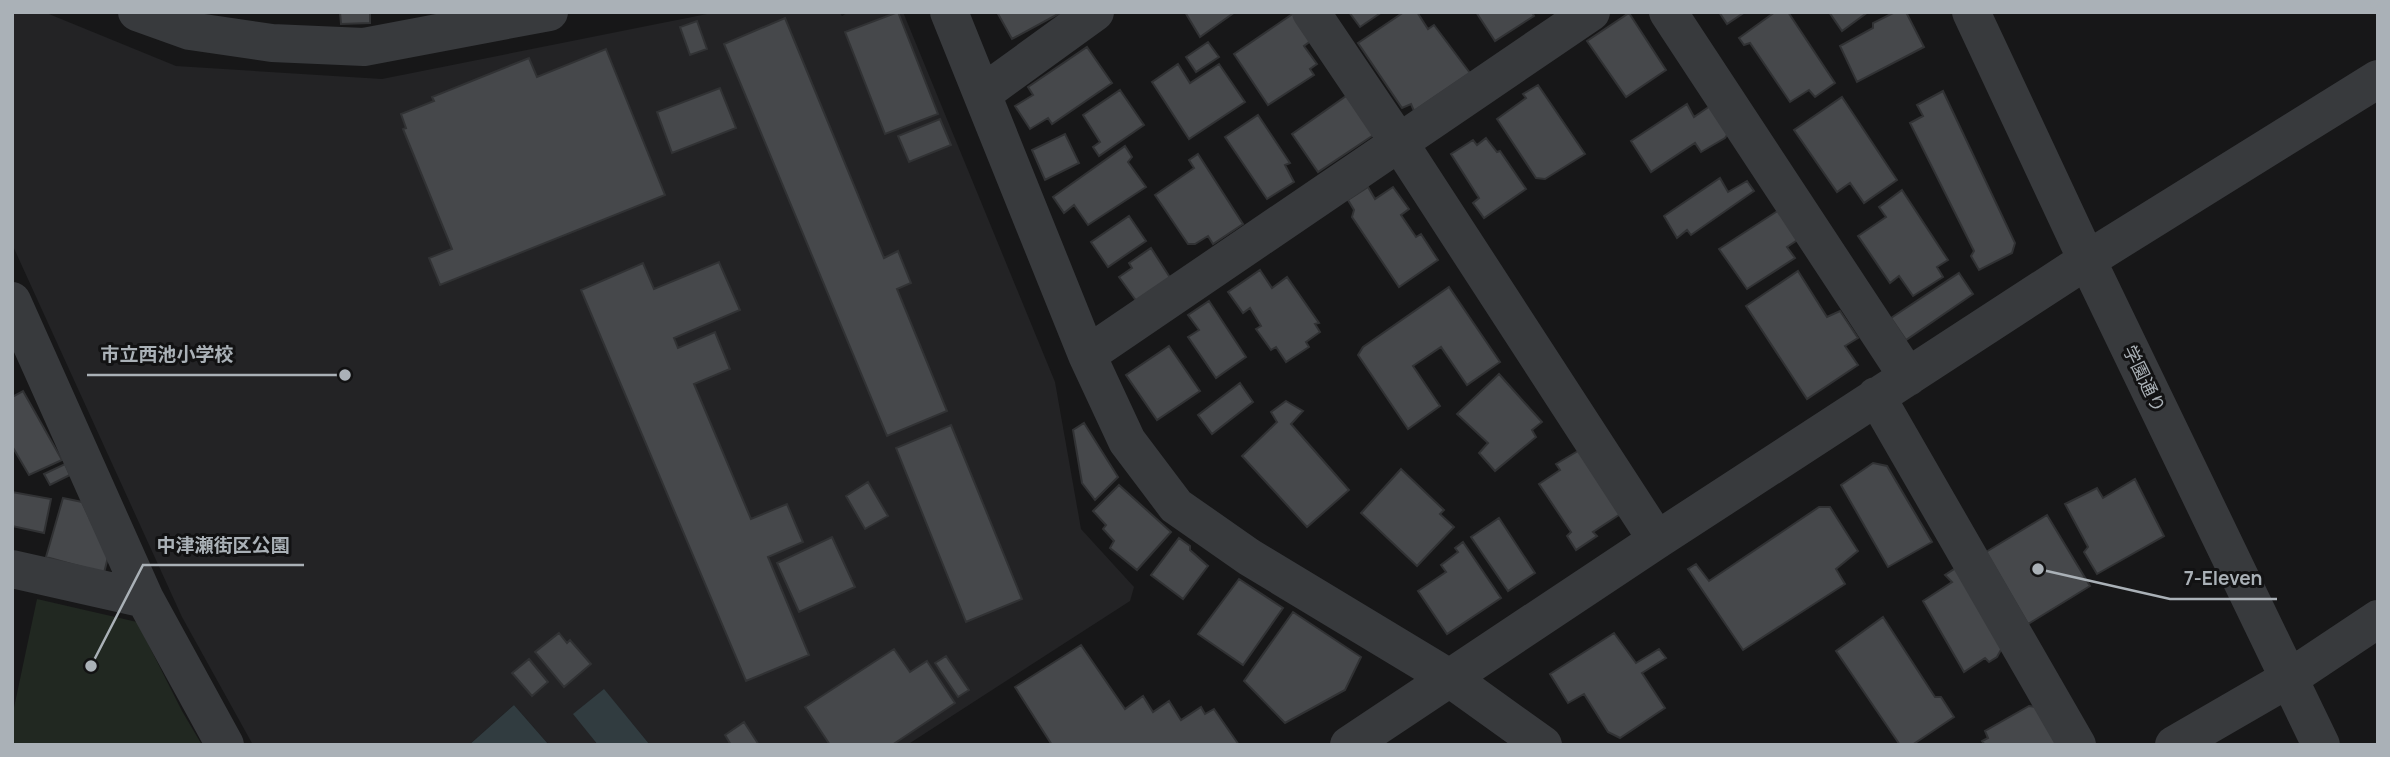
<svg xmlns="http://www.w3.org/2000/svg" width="2390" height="757" font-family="Manrope,'Noto Sans JP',sans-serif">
<rect width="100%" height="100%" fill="#171718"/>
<!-- built -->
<path fill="#232325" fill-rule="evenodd" d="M 12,12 L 44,12 L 176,66 L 382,79 L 717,12 L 839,12 L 842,16 L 849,12 L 897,12 L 845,32 L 885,134 L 937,113 L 898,12 L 903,12 L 1055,382 L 1081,529 L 1134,587 L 1130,601 L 907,745 L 892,745 L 955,703 L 928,661 L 910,672 L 894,649 L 805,707 L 830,745 L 759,745 L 744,723 L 725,735 L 731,745 L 650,745 L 604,690 L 574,714 L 598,745 L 549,745 L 514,705 L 469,745 L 253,745 L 182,617 L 12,244 ZM 784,19 L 884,258 L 898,252 L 911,282 L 897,289 L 947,411 L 888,436 L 724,44 ZM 697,21 L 706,49 L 690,55 L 680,26 ZM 606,49 L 440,285 L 429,259 L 452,249 L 401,114 L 434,101 L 432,97 L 529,58 L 537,77 ZM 720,88 L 736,128 L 673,153 L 657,112 ZM 940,119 L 951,145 L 909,162 L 898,136 ZM 720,262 L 740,310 L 674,338 L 678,348 L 716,333 L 730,369 L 694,384 L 751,519 L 787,504 L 803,542 L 768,557 L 809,655 L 746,681 L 581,290 L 643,263 L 654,289 ZM 951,426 L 1022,599 L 966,622 L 896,448 ZM 868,482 L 888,515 L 865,529 L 846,496 ZM 832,537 L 799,611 L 777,563 ZM 559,633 L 567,643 L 571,640 L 591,664 L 564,687 L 535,653 ZM 946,656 L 969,689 L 959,697 L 935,664 ZM 529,659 L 548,682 L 532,696 L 512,674 Z"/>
<!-- green -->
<path fill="#212821" d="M 37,599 L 137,622 L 182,711 L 202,745 L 12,745 L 12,717 Z"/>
<!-- water -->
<path fill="#313c40" d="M 604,689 L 650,745 L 598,745 L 573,714 Z
M 514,705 L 549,745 L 469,745 Z"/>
<!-- building -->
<path fill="#46484b" stroke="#313234" stroke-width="2" d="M 340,12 L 370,12 L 370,23 L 341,24 Z
M 898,12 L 938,114 L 885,134 L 845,32 Z
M 997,12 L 1059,12 L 1060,13 L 1012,39 Z
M 1185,12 L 1235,12 L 1200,37 Z
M 1349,12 L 1382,12 L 1360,27 Z
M 1404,12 L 1417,12 L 1428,29 L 1434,25 L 1470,73 L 1414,111 L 1411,104 L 1402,108 L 1358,43 Z
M 1476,12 L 1532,12 L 1534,16 L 1495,41 Z
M 1719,12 L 1745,12 L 1727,24 Z
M 1775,12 L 1788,12 L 1835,83 L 1815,97 L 1809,90 L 1790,102 L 1750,43 L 1744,45 L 1739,38 Z
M 1829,12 L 1868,12 L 1842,31 Z
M 1895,12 L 1906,12 L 1924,47 L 1857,82 L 1840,46 L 1873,28 L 1873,23 Z
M 1294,13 L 1312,40 L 1304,46 L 1317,64 L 1310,69 L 1314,75 L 1268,105 L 1234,54 Z
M 1629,13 L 1666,70 L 1626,97 L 1587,41 Z
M 785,18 L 884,258 L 898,251 L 911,283 L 897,289 L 947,411 L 887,436 L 724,44 Z
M 697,21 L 707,49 L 690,55 L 680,27 Z
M 1208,42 L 1219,57 L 1196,72 L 1186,57 Z
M 1087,47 L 1112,83 L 1052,124 L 1048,118 L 1030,129 L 1015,106 L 1033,95 L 1028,87 Z
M 606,49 L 665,195 L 440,285 L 429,258 L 452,249 L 403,129 L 406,128 L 401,114 L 434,101 L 432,97 L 529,58 L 537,77 Z
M 1178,64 L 1190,83 L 1219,64 L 1245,102 L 1189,139 L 1152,82 Z
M 1538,85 L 1585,154 L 1545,179 L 1536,178 L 1497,119 L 1526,98 L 1523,94 Z
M 720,88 L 736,128 L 672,153 L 657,112 Z
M 1120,90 L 1144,125 L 1099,156 L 1093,147 L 1100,142 L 1083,115 Z
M 1943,91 L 2015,243 L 2012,253 L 1979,270 L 1971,256 L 1974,251 L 1910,123 L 1923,116 L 1917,105 Z
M 1349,94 L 1375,134 L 1318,172 L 1292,134 Z
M 1842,97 L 1897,180 L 1864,203 L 1850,183 L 1837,192 L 1794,130 Z
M 1687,104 L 1694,117 L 1710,106 L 1729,132 L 1725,138 L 1701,152 L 1695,143 L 1651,172 L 1631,141 Z
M 1258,115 L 1290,163 L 1285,165 L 1294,182 L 1267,199 L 1225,137 Z
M 940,119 L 951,145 L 909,162 L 898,136 Z
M 1065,134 L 1079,163 L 1045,180 L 1032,150 Z
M 1486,138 L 1497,152 L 1500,151 L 1526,189 L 1484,218 L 1473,203 L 1479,198 L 1451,154 L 1473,140 L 1477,145 Z
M 1125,146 L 1132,157 L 1128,162 L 1146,187 L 1088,225 L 1074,205 L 1064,213 L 1053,197 Z
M 1198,154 L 1243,224 L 1213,244 L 1208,236 L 1195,244 L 1188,244 L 1155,195 L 1194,168 L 1189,160 Z
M 1720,178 L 1728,192 L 1747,181 L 1754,191 L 1691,235 L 1687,230 L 1677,238 L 1664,216 Z
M 1368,187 L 1375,199 L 1393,187 L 1409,209 L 1401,215 L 1416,237 L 1421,234 L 1438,260 L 1399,287 L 1352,217 L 1354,210 L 1348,200 Z
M 1902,190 L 1948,260 L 1937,267 L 1943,277 L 1913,296 L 1899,276 L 1890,283 L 1858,236 L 1886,217 L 1879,207 Z
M 1779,210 L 1799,239 L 1787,247 L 1795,258 L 1747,289 L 1719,249 Z
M 1129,216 L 1146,241 L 1108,267 L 1091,242 Z
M 1151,248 L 1171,279 L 1137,302 L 1119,277 L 1132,268 L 1129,263 Z
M 719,262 L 740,310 L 674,338 L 678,348 L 715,332 L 730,369 L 694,384 L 751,519 L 787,504 L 803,542 L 768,557 L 809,655 L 746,681 L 581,290 L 643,263 L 654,289 Z
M 1260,270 L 1272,288 L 1287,277 L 1319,323 L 1315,324 L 1320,332 L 1306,342 L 1309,347 L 1286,362 L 1276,347 L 1271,350 L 1256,329 L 1261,326 L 1250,308 L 1243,313 L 1228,292 Z
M 1798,271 L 1827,317 L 1840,311 L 1858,338 L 1845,346 L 1858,365 L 1807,399 L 1746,306 Z
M 1959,273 L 1973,294 L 1906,340 L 1891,318 Z
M 1449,287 L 1500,362 L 1467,385 L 1441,347 L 1413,366 L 1440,406 L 1408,429 L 1358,355 L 1363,347 Z
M 1209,301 L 1246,357 L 1216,378 L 1188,337 L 1199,330 L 1188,315 Z
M 1169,346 L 1200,391 L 1157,420 L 1126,375 Z
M 1499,374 L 1542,422 L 1532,430 L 1536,437 L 1495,471 L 1479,453 L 1488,443 L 1457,414 Z
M 1240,383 L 1253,402 L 1212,434 L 1198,415 Z
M 23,391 L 62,460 L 29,475 L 12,446 L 12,397 Z
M 1286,401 L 1303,411 L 1291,424 L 1349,490 L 1307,527 L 1242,456 L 1277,422 L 1271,412 Z
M 1084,423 L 1118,477 L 1095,500 L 1082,483 L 1073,430 Z
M 951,425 L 1022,599 L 966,622 L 896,448 Z
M 1583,448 L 1625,511 L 1593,532 L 1597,536 L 1576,550 L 1567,536 L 1571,532 L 1539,484 L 1560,470 L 1556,464 Z
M 1873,463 L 1887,466 L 1932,542 L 1888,567 L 1841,485 Z
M 65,464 L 70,475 L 50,485 L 44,474 Z
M 1401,469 L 1444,510 L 1440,514 L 1454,527 L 1417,566 L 1361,513 Z
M 2135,479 L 2164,536 L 2097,574 L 2084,552 L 2088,547 L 2065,504 L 2097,488 L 2103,498 Z
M 868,482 L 888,516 L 865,529 L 846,496 Z
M 1119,485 L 1171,532 L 1137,570 L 1110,548 L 1114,541 L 1103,529 L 1106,525 L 1093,511 Z
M 12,492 L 51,499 L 44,533 L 12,526 Z
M 63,498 L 82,502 L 108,557 L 104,573 L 46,557 Z
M 1819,507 L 1830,507 L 1858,551 L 1836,569 L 1845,584 L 1743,650 L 1688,569 L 1696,564 L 1709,581 Z
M 2047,515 L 2090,586 L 2028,624 L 1986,552 Z
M 1499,518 L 1535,573 L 1508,591 L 1471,537 Z
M 832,537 L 855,587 L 799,612 L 777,563 Z
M 1179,538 L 1190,546 L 1190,550 L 1208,566 L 1183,599 L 1151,575 Z
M 1463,542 L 1501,598 L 1447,634 L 1418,591 L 1446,572 L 1441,565 L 1458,552 L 1455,548 Z
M 1962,564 L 2002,648 L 1997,657 L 1989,662 L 1985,658 L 1964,672 L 1923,601 L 1952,582 L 1945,575 Z
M 1239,579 L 1283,608 L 1243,665 L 1198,634 Z
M 1293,612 L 1361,657 L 1345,690 L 1285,723 L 1244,681 Z
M 1883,617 L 1935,697 L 1941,697 L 1954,717 L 1912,745 L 1900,745 L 1836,651 Z
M 559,633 L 567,643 L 570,640 L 591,664 L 564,687 L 535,652 Z
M 1614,633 L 1636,663 L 1659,649 L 1666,658 L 1642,673 L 1665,708 L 1620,738 L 1608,732 L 1584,694 L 1568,703 L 1550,674 Z
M 1081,645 L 1125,709 L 1143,696 L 1153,712 L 1169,701 L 1181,720 L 1201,707 L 1205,714 L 1214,709 L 1239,745 L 1052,745 L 1015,687 Z
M 894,649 L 910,672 L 927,661 L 955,703 L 892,745 L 830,745 L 805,707 Z
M 946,656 L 969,690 L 958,697 L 935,663 Z
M 529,659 L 548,682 L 532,696 L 512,673 Z
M 2029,706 L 2036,707 L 2058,745 L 1985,745 L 1982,741 L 1988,738 L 1985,731 Z
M 744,722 L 759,745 L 731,745 L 725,735 Z"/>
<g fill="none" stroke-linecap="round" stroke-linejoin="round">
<!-- minor -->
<path stroke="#383a3d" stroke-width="38" d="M 137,12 L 190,31 L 272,43 L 364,47 L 549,12
M 949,12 L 1087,355 L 1127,441 L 1176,506 L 1249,557 L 1451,679 L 1543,745
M 1311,12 L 1400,144 L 1657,540
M 1668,12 L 1908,377
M 1971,12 L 2087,260 L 2321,745
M 982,94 L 1095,12
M 12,301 L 145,599 L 225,745
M 1087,355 L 1591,12
M 1876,396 L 2077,745
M 12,569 L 145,599
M 1349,745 L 1657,540 L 2087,260 L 2378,79
M 2174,745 L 2288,679 L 2378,619"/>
</g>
<g text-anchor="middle" stroke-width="6" stroke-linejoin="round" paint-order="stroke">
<!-- street labels -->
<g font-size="18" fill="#aab1b7" stroke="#121213">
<text transform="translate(2144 379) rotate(64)" y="6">学園通り</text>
</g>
</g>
<!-- callouts -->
<path fill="none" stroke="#aab1b7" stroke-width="2.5" d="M345 375L248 375H87M91 666L143 565H304M2038 569L2170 599H2277"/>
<g fill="#aab1b7" stroke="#121213" stroke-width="2.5">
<circle cx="345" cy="375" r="7"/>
<circle cx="91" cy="666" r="7"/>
<circle cx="2038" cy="569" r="7"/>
</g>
<g font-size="19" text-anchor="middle" font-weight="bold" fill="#aab1b7" stroke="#121213" stroke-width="6" stroke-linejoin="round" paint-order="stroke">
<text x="167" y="361">市立西池小学校</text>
<text x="223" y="552">中津瀬街区公園</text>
<text x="2223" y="585">7-Eleven</text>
</g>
<!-- border -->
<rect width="2390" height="757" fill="none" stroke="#aab1b7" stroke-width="28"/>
</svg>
